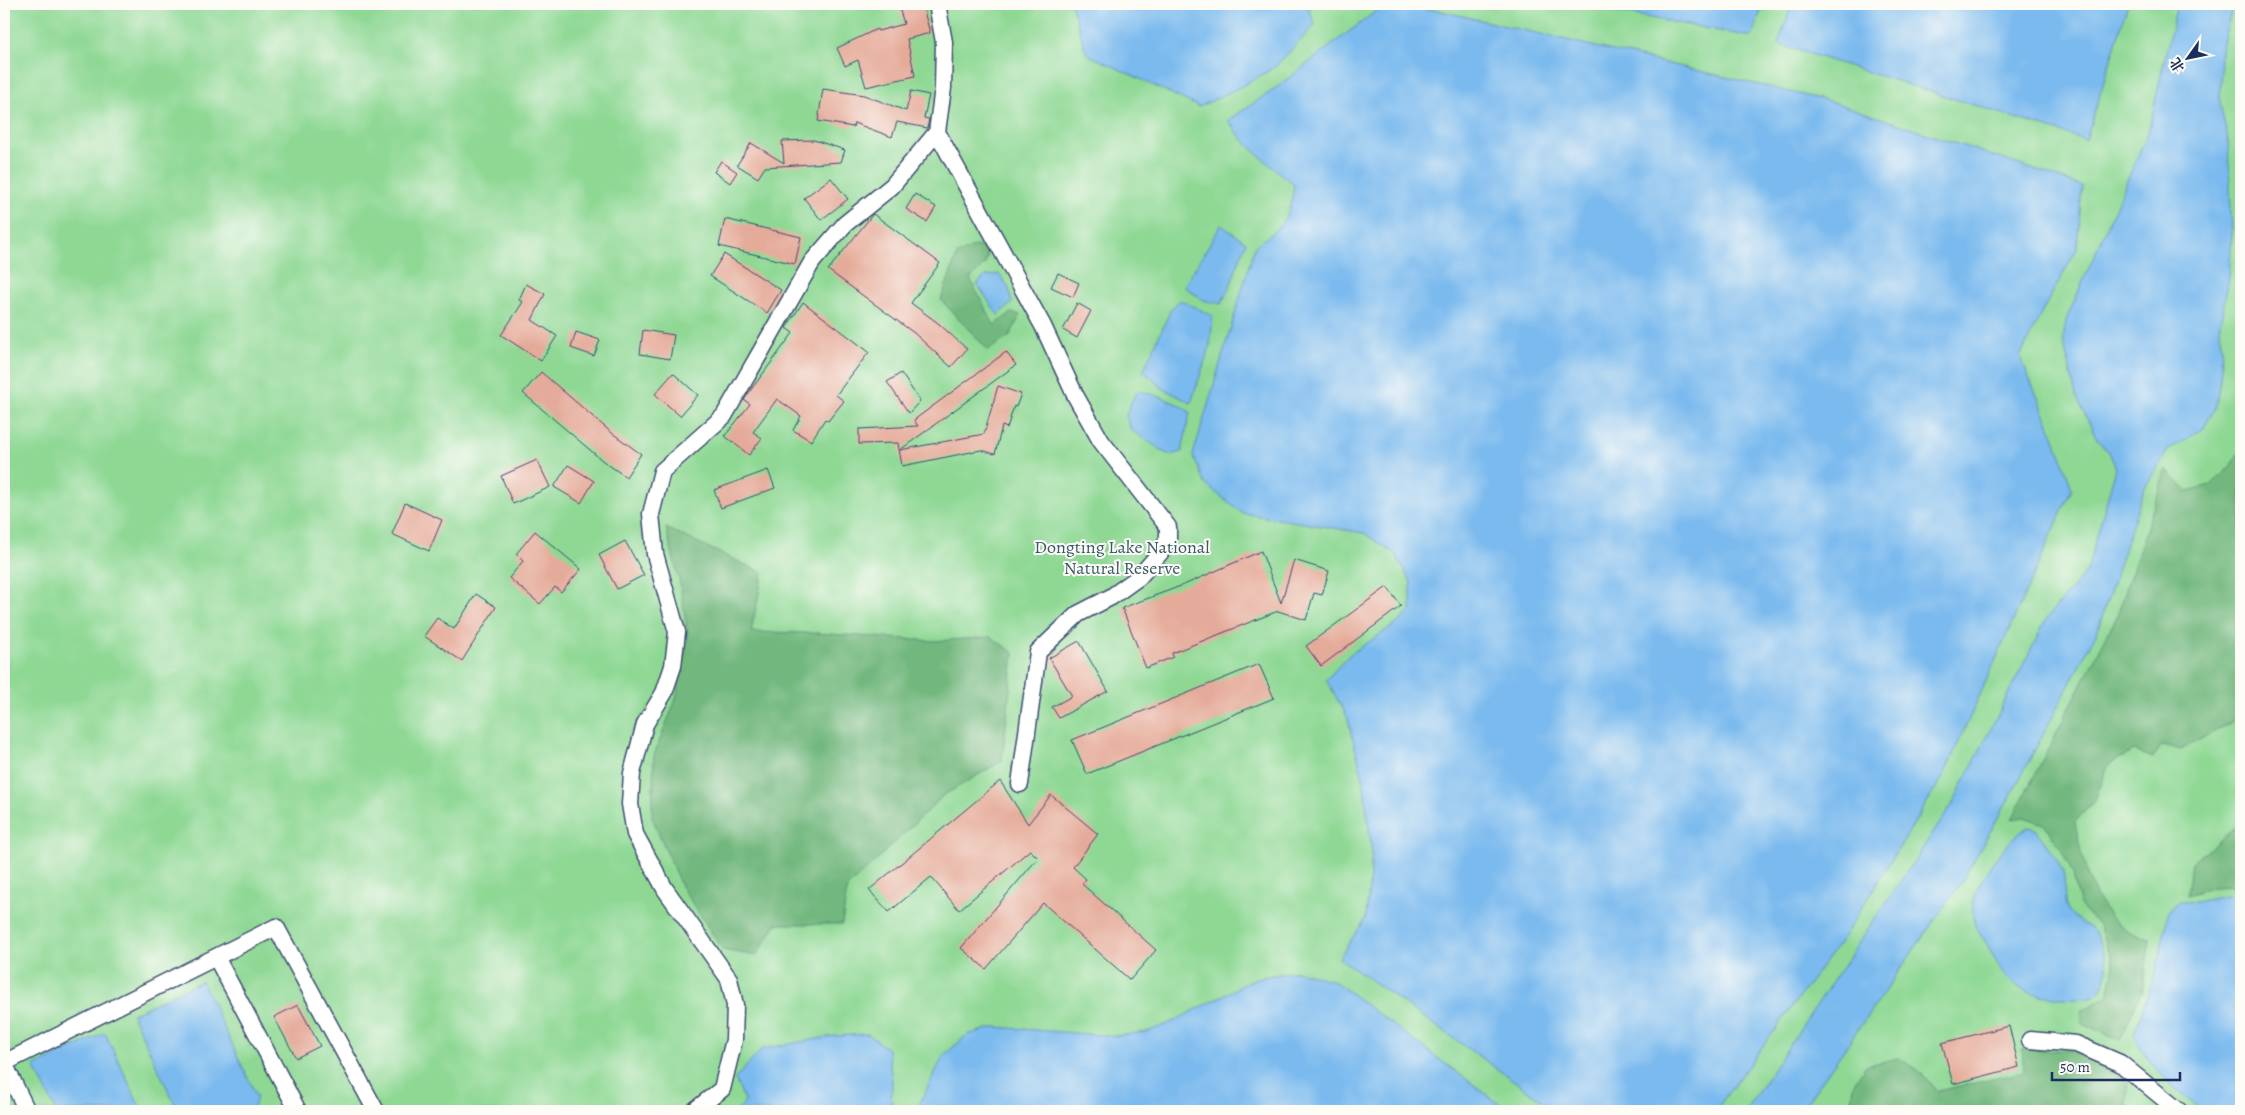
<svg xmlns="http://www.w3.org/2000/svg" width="2245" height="1115" font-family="Alegreya,'Noto Serif SC',serif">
<rect width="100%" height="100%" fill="#fdfcf7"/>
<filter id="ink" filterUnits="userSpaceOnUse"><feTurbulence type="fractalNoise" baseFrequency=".02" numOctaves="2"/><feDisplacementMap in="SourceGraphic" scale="10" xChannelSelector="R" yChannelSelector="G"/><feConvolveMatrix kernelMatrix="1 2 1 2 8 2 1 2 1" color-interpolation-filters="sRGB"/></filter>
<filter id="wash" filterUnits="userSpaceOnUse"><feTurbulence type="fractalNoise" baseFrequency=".0096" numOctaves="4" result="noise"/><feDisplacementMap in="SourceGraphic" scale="20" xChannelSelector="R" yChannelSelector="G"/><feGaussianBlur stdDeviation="1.12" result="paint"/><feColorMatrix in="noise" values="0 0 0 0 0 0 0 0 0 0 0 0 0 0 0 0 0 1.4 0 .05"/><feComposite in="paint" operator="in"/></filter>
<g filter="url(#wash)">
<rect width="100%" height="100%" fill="#f3ebd6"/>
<!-- green -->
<path fill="#8ed894" stroke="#548479" d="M 4,4 L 2241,4 L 2241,1111 L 4,1111 Z"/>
<!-- forest -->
<path fill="#72b87e" stroke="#46746e" d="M 975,246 L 989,249 L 985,264 L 970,279 L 994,325 L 1011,313 L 1020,315 L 1010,336 L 988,350 L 941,300 L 957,255 Z
M 2241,450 L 2241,717 L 2181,750 L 2162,745 L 2153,758 L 2134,751 L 2109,764 L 2095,800 L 2075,822 C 2083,867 2097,930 2150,939 L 2143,987 L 2120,1041 L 2082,1023 L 2081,1011 L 2108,996 L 2114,964 L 2099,926 L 2079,904 L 2073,874 L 2060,847 L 2044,824 L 2024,817 L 2012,819 L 2117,616 L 2166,470 L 2187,491 L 2211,485 L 2232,465 Z
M 666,528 L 763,573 L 751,632 L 814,633 L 936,641 L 991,637 L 1014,653 L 1002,761 L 944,795 L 847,888 L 842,924 L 776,924 L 756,956 L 723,950 L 681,886 L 652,817 L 654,755 L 676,699 L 688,636 L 680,584 Z
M 2241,823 L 2241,886 L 2214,887 L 2187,895 L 2191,863 Z
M 2022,1050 L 2074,1050 L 2114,1066 L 2128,1077 L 2127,1103 L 2131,1111 L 1850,1111 L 1853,1085 L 1865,1066 L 1898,1058 L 1917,1069 L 1938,1091 L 2024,1072 Z"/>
<!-- water -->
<path fill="#7abaee" stroke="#4a74a6" d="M 1071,4 L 1307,4 L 1315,25 L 1275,67 L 1246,84 L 1199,107 L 1087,54 Z
M 1576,4 L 1763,4 L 1752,37 Z
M 1792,4 L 2128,4 L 2086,140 L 1778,44 Z
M 2177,4 L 2233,4 L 2221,50 L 2220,104 L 2228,139 L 2232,233 L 2229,278 L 2220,324 L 2222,363 L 2216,407 L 2203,429 L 2168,450 L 2144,489 L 2097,632 L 2016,786 L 1962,881 L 1801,1111 L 1745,1111 L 1952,805 L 2048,616 L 2087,571 L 2116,468 L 2109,452 L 2097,439 L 2076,396 L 2063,339 L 2066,320 L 2148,133 Z
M 1384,5 L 1437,10 L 1833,102 L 2082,186 L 2077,249 L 2043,310 L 2020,357 L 2054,435 L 2072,489 L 1944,775 L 1845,935 L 1715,1111 L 1557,1111 L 1339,958 L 1366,918 L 1372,854 L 1363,778 L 1347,716 L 1326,680 L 1349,655 L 1399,622 L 1411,610 L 1411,582 L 1396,555 L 1364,533 L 1242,513 L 1205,484 L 1193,455 L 1255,246 C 1284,225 1289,220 1294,185 C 1270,164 1246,148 1228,120 L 1269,93 Z
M 1221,225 L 1246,242 L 1230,286 L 1221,304 L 1203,300 L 1184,286 Z
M 999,274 L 1009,289 L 1012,303 L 998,315 L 977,284 L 986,276 Z
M 1180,300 L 1213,316 L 1210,346 L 1191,403 L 1162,388 L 1143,371 L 1171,309 Z
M 1138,391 C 1158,395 1174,401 1190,412 L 1182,452 L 1169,455 L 1131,430 L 1126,416 L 1131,402 Z
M 2028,827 L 2037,830 C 2045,845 2057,856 2063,872 C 2066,883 2063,897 2066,906 C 2069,916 2080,921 2088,926 C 2099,935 2108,956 2107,971 C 2107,979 2101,992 2093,996 C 2079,1002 2035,996 2022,989 C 2007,981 1996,963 1989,948 C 1985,939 1976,931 1974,922 C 1965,891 2004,842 2028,827 Z
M 2224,896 L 2241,898 L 2241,963 L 2237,972 L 2241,982 L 2241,1111 L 2202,1111 C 2174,1087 2149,1069 2134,1034 L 2157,968 L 2168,913 L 2178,902 L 2196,902 Z
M 1297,971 L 1334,981 L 1509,1111 L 916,1111 L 943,1056 L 967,1035 L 995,1027 L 1114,1036 L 1147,1032 L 1170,1023 L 1256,978 Z
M 202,981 L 257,1097 L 253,1111 L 178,1111 L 132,1014 Z
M 105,1033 L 142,1111 L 56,1111 L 34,1066 Z
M 868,1034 L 888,1049 L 892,1082 L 891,1111 L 737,1111 L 745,1102 L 735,1079 L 762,1049 L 833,1036 Z"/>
<g id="blocks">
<!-- building -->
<path fill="#e5ab9a" d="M 898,4 L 922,4 L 930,33 L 907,39 L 915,76 L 866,87 L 858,60 L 845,66 L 837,48 L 877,29 L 878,31 L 904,24 Z
M 823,89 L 864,95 L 906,111 L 911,91 L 929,95 L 924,118 L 929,119 L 927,128 L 897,122 L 892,137 L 854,123 L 853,127 L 818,121 Z
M 814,140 L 845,150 L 841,162 L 765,167 L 758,178 L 737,165 L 751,143 L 784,163 L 782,141 Z
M 721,161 L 737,172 L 730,183 L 714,172 Z
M 831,178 L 848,199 L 821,220 L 804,198 Z
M 915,194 L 936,207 L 927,222 L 906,209 Z
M 873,214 L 940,263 L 911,303 L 938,323 L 967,349 L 951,367 L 914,333 L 828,270 Z
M 725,219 L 801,237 L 795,264 L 719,246 Z
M 724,254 L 781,290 L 767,313 L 710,276 Z
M 1058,273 L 1079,283 L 1073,297 L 1051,287 Z
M 526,284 L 545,294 L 532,320 L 557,336 L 541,361 L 501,335 L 523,302 L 519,300 Z
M 803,302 L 869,352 L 836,395 L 844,401 L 828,421 L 825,419 L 811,441 L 793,430 L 801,416 L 777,399 L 753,432 L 762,438 L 749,455 L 725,436 L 750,404 L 744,400 L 750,391 L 793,333 L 786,328 Z
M 1077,303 L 1091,311 L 1077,338 L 1063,330 Z
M 643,330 L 674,335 L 670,359 L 640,354 Z
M 576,332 L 600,340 L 594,356 L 571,348 Z
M 1006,352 L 1016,365 L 900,450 L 984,434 L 998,386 L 1021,394 L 1016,407 L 1014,406 L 1007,428 L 1002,426 L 995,454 L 981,450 L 902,466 L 898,443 L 859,444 L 859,429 L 918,426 L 914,420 Z
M 541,372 L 612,433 L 641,454 L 626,477 L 603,461 L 523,393 Z
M 673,373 L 698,395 L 680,416 L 655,394 Z
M 901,373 L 920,401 L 909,413 L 887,382 Z
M 537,460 L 550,487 L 513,504 L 501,476 Z
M 568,465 L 594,481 L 581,503 L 554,487 Z
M 768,470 L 775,488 L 721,508 L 714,490 Z
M 405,503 L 442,520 L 429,551 L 392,534 Z
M 535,531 L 581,569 L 561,592 L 555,587 L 540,604 L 509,578 L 523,561 L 516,554 Z
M 625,541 L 644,575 L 617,589 L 599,555 Z
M 1261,551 L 1281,603 L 1294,560 L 1329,571 L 1322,595 L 1314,593 L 1306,620 L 1278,611 L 1172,653 L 1173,657 L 1146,668 L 1122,608 L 1186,584 Z
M 1387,587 L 1401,606 L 1321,666 L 1306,646 Z
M 476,594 L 496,607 L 462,661 L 424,636 L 437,618 L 454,629 Z
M 1079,641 L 1108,691 L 1059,718 L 1052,707 L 1072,696 L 1049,658 Z
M 1259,664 L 1274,698 L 1087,774 L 1072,740 Z
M 1000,781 L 1028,824 L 1051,795 L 1098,834 L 1073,867 L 1086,879 L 1082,884 L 1156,950 L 1130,980 L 1043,903 L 986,969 L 961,948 L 1038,858 L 1030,850 L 959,910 L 931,877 L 889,912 L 869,890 Z
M 298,1005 L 320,1046 L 296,1058 L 274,1017 Z
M 2009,1026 L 2019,1067 L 1953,1084 L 1942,1043 Z"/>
</g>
</g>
<g filter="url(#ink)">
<use href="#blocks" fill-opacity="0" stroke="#3b4b70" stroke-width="1"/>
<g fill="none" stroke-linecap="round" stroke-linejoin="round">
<!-- street casing -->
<g stroke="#3b4b70" stroke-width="19">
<path id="street" d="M 937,132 L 1043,326 L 1075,395 L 1101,441 L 1168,527 L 1168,539 L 1160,553 L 1139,577 L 1111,597 L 1078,614 L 1038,652 L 1020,784
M 216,957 L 298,1111
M 2030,1040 L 2076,1044 L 2120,1063 L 2179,1111
M 4,1063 L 276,927 L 376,1111
M 4,1063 L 27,1111
M 694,1111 L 722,1089 L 734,1040 L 735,1005 L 729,979 L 665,889 L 635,834 L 630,804 L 632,773 L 645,724 L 664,693 L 673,666 L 677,632 L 655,554 L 651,514 L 662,471 L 724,416 L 812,262 L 845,224 L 892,186 L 937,132 L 943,88 L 944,42 L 937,4"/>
</g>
<!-- street -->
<use href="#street" stroke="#fff" stroke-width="16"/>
</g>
</g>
<g text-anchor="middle" stroke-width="4" stroke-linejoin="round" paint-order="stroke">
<!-- park labels -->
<g font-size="18" fill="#38596c" stroke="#fdfcf7">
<text x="1122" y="553">Dongting Lake National<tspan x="1122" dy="21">Natural Reserve</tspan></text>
</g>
</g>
<!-- margin -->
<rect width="2245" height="1115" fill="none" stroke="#fdfcf7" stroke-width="20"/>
<!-- north arrow -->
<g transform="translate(2188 58) rotate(237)" stroke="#fdfcf7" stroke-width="4" paint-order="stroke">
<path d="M0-4L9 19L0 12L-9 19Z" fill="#1b2f5e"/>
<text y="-8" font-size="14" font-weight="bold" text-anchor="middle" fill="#1b2f5e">北</text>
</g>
<!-- scale -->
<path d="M2052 1072v8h128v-8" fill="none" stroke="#1b2f5e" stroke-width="2.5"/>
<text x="2060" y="1072" font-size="15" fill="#1b2f5e" stroke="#fdfcf7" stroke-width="4" paint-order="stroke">50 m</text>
</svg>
